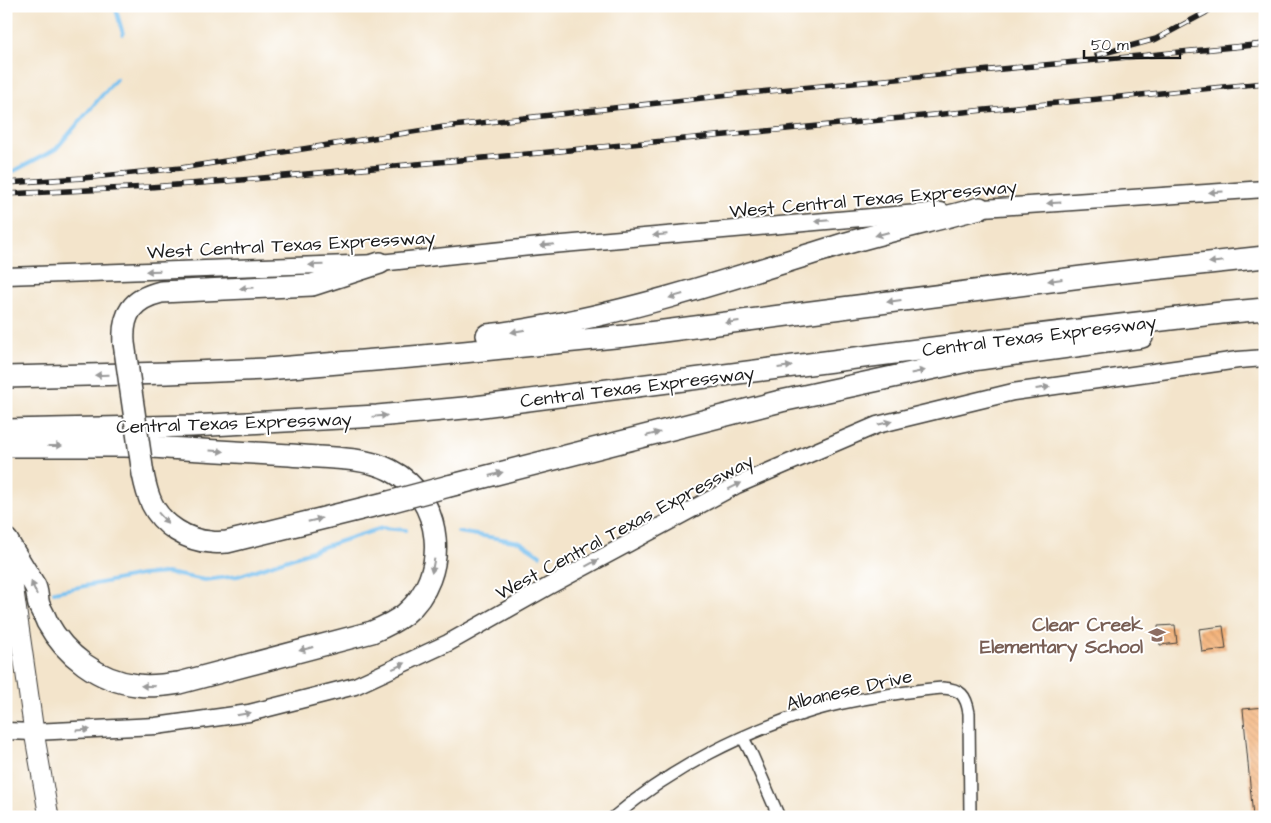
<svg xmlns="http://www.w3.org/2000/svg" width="1271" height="823" font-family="'Architects Daughter',sans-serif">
<defs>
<pattern id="building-back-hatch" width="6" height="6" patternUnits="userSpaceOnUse" patternTransform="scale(1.25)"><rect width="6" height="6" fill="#f4b37a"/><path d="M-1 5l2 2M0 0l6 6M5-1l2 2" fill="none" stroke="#d19969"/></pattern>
</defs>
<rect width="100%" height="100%" fill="#fff"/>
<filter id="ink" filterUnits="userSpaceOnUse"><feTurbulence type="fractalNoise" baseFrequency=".02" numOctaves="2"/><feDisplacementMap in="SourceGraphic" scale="10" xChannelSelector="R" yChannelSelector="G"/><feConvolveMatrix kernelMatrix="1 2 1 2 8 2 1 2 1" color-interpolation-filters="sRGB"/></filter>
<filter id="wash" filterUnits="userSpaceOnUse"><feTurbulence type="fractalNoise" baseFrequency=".0096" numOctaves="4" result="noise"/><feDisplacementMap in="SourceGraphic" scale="20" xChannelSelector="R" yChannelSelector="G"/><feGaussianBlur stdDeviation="1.12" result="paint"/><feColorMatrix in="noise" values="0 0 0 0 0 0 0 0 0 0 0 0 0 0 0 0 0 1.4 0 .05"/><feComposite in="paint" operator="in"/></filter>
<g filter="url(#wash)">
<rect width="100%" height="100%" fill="#f3e4cb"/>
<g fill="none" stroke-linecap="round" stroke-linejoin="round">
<!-- stream -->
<path stroke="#77c0ef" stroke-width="4" d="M 115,6 L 123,34
M 14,171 L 56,149 L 116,79
M 458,532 L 520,542 L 540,555
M 54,592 L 141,575 L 167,573 L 205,580 L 238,576 L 341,541 L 382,528 L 406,530"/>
</g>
<g id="blocks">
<!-- building -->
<path fill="url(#building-back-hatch)" d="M 1175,625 L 1177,643 L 1160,645 L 1158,626 Z
M 1223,626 L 1226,649 L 1202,652 L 1199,629 Z
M 1265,707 L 1265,817 L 1253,817 L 1243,709 Z"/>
</g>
</g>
<g filter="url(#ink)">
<use href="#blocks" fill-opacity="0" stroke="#3c3a36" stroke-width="1"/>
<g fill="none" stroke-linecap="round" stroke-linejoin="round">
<!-- minor casing -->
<g stroke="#3c3a36" stroke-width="14">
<path id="minor" d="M 743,738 L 752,755 L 779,817
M 614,817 C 672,768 743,732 815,710 C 842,702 872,697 900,693 C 914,691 928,689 942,688 C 961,689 966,695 969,713 L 970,817"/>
</g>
<!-- secondary casing -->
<g stroke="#3c3a36" stroke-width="19">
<path id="secondary" d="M 968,209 L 1265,189
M 6,276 L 380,263 L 540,246 L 941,211
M 6,731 L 34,732 L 156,726 L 249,713 L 355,686 L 448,643 L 549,586 L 737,485 L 877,425 L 1013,392 L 1238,360 L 1265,358"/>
</g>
<!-- primary casing -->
<g stroke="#3c3a36" stroke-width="21">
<path id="primary" d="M 7,542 L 34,732 L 49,817"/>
</g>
<!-- motorway casing -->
<g stroke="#3c3a36" stroke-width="24">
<path id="motorway" d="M 487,335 C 509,333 530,329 551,325 C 648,307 742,275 837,246 C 884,232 932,221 980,208
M 124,343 C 122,314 132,299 161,292 L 312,285 L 380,263
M 6,377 L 168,373 L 266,369 L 423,356 L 625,336 L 1105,274 L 1265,257
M 6,430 L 192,426 L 377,416 L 475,407 L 995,340 L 1221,313 L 1265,309
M 6,446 C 45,446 84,446 124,446 C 144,446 164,448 184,449 C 219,451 254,453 290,455 C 320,458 363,456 390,470 C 444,497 451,576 405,614 C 395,622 384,627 372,632 L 179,683 C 165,685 151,687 137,685 C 99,681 65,655 47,622 C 45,616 41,610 39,605 C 37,599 38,592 35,586 C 26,571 16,556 7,540
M 143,474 C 145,484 147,494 152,504 C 162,525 188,541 211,542 C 216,543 222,542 227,542 L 389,502
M 449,486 L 781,401 L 972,360 L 1142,337"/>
</g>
<!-- minor -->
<use href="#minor" stroke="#fff" stroke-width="11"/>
<!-- secondary -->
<use href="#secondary" stroke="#fff" stroke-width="16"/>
<!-- primary -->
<use href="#primary" stroke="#fff" stroke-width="19"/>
<!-- motorway -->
<use href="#motorway" stroke="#fff" stroke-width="21"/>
<!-- rail casing -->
<g stroke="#1c1c1c" stroke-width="5.5">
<path id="rail" d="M 1097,55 L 1156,39 L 1205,13 L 1214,6
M 6,183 L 83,178 L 181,168 L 444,127 L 738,94 L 1265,44
M 6,194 L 150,187 L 241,180 L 539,153 L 1265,83"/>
</g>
<!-- rail -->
<use href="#rail" stroke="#fff" stroke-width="4" stroke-dasharray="11" stroke-linecap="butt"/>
<!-- motorway-bridge casing -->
<g stroke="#3c3a36" stroke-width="24" stroke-linecap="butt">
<path id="motorway-bridge" d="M 124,343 L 143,474
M 389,502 L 449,486"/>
</g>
<!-- motorway-bridge -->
<use href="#motorway-bridge" stroke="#fff" stroke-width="21"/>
</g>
<!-- one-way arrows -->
<defs><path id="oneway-solid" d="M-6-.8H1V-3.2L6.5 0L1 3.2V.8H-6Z" transform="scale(1.25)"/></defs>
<g fill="#999">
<use href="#oneway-solid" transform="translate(1216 192) rotate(176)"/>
<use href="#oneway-solid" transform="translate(1054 203) rotate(176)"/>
<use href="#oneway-solid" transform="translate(822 221) rotate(175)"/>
<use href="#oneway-solid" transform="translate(882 234) rotate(165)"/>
<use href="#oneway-solid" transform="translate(660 235) rotate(175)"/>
<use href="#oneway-solid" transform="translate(547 245) rotate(175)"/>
<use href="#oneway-solid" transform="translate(1216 262) rotate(174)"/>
<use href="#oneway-solid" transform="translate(316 265) rotate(178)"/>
<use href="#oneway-solid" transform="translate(153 271) rotate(178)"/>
<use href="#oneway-solid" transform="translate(1055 280) rotate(173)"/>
<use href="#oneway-solid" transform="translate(247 288) rotate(177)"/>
<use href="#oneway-solid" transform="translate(676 296) rotate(164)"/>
<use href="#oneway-solid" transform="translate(894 301) rotate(172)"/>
<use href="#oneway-solid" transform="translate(732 322) rotate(173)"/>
<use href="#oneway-solid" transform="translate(518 331) rotate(170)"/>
<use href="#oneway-solid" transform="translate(785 367) rotate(-7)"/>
<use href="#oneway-solid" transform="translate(918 372) rotate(-12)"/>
<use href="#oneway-solid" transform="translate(102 375) rotate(179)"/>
<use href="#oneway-solid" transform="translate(1043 388) rotate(-8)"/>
<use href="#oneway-solid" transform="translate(380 416) rotate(-5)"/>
<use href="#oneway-solid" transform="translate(885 423) rotate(-14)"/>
<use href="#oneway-solid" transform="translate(653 434) rotate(-15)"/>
<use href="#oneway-solid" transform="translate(55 446)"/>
<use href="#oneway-solid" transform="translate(217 451) rotate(3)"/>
<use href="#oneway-solid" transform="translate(496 474) rotate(-15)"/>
<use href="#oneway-solid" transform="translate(735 486) rotate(-26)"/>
<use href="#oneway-solid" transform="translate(163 518) rotate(48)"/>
<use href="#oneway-solid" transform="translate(315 520) rotate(-14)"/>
<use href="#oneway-solid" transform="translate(592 563) rotate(-28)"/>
<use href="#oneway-solid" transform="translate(433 566) rotate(101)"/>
<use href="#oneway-solid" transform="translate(34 588) rotate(-113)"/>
<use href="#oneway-solid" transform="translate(306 649) rotate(165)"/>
<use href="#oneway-solid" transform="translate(399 666) rotate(-25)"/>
<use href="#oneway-solid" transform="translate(148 686) rotate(-178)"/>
<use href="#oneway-solid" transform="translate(244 714) rotate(-10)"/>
<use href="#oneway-solid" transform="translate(83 730) rotate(-3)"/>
</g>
</g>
<!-- icons -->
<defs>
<g id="school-bare" transform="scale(1.35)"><path d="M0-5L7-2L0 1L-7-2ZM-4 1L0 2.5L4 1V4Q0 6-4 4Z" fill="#8d6e63" stroke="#fff" stroke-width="2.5" paint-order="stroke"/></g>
</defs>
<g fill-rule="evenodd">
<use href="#school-bare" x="1157" y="635"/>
</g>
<g text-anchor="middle" stroke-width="4" stroke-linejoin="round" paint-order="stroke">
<!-- street labels -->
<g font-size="19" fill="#1c1c1c" stroke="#fff">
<text transform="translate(873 198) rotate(-5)" y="7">West Central Texas Expressway</text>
<text transform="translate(291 244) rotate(-3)" y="7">West Central Texas Expressway</text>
<text transform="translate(1039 335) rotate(-7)" y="7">Central Texas Expressway</text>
<text transform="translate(637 386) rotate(-7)" y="7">Central Texas Expressway</text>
<text transform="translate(234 422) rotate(-2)" y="7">Central Texas Expressway</text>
<text transform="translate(624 526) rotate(-28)" y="7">West Central Texas Expressway</text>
<text transform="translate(849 689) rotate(-13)" y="7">Albanese Drive</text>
</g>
<!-- education labels -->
<g font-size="19" font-weight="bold" fill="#785e54" stroke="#fff" text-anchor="end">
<text x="1143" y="631">Clear Creek<tspan x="1143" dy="22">Elementary School</tspan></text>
</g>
</g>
<!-- margin -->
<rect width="1271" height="823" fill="none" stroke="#fff" stroke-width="25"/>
<!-- scale -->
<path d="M1084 50v8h96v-8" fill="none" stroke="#1c1c1c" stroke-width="2.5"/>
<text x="1091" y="50" font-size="15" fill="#1c1c1c" stroke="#ffffff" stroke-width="4" paint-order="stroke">50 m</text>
</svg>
